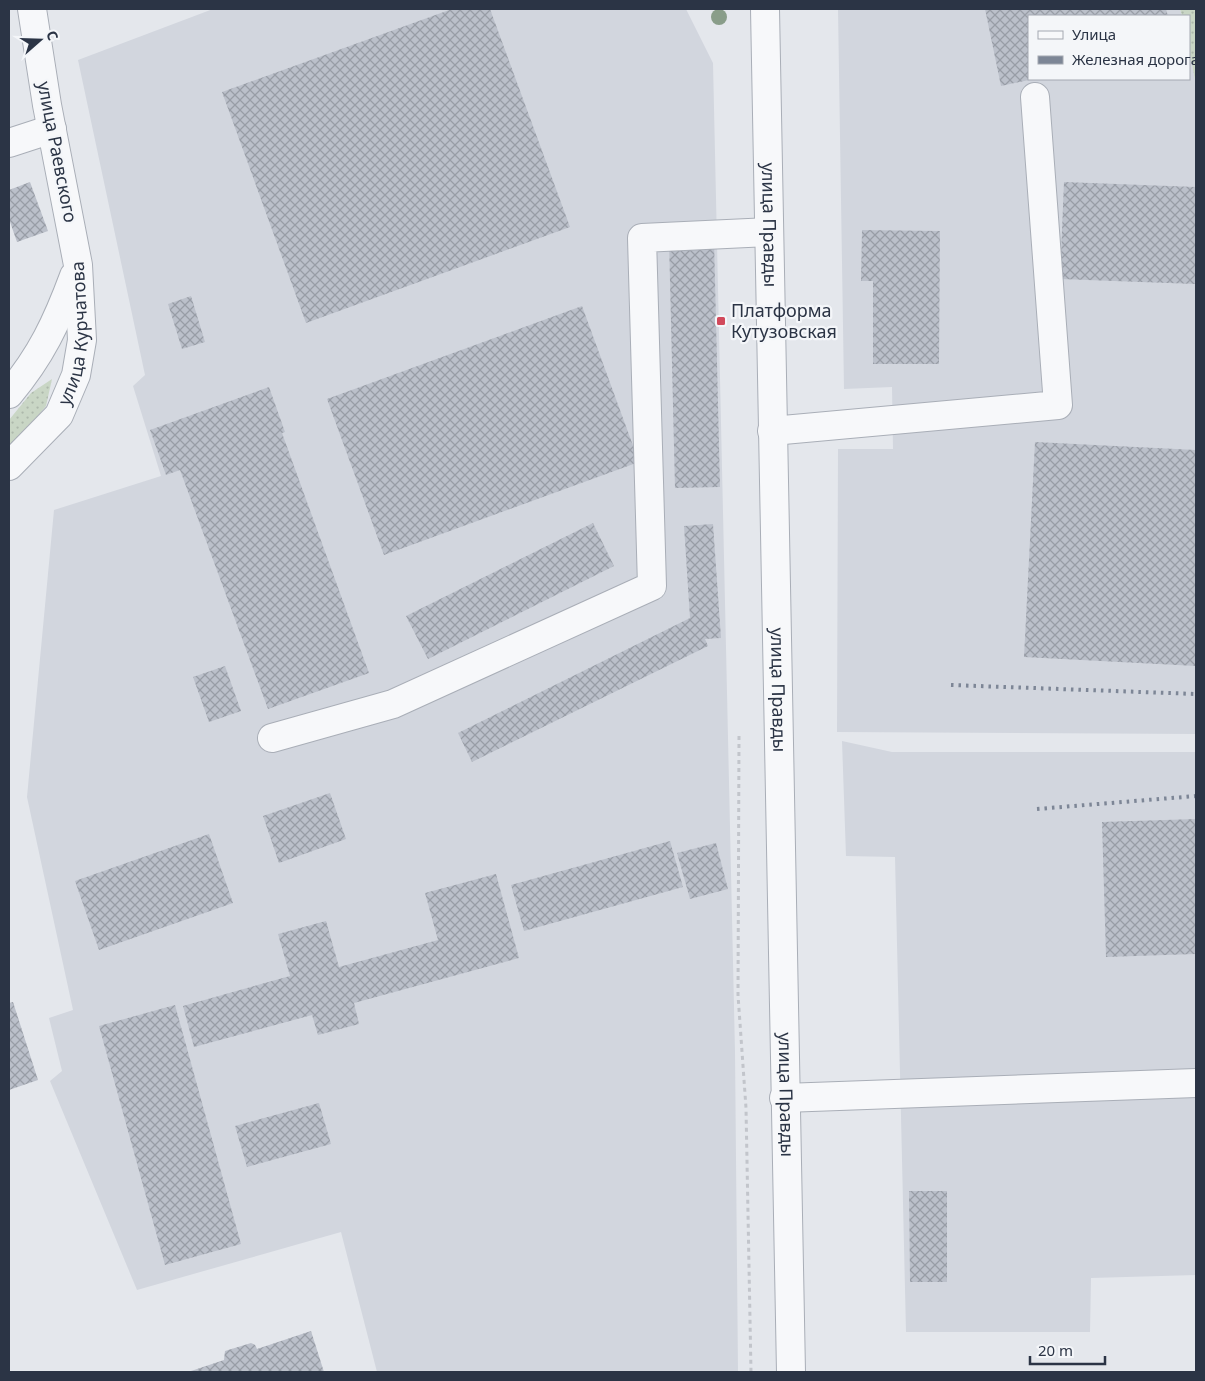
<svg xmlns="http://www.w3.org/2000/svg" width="1205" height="1381" font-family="'Noto Sans',sans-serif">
<defs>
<pattern id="grass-dots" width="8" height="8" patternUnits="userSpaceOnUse" patternTransform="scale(1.25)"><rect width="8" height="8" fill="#c9d6c5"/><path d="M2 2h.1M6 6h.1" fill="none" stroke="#adb8ab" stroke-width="1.8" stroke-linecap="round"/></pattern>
<pattern id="building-cross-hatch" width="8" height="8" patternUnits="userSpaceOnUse" patternTransform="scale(1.25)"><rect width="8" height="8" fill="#bbc0ca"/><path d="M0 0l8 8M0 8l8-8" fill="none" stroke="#989da6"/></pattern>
</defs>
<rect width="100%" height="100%" fill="#e4e7ec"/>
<!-- built -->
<path fill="#d2d6de" d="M 213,9 L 686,9 L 713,63 L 735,1052 L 738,1372 L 377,1372 L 341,1232 L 137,1290 L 50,1081 L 62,1071 L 49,1018 L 73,1010 L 27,797 L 54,510 L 161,476 L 133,386 L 145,375 L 78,60 Z
M 838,9 L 1180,9 L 1182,16 L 1029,16 L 1029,79 L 1189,79 L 1189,50 L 1196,85 L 1196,734 L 837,732 L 838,449 L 893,449 L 892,387 L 844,389 Z
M 842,741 L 892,752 L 1196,752 L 1196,1275 L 1091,1278 L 1090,1332 L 906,1332 L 895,857 L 846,856 Z"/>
<!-- grass -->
<path fill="url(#grass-dots)" d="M 1180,9 L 1196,9 L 1196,85 L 1189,50 L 1189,16 L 1182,16 Z
M 52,379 L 46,406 L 20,438 L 9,445 L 9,420 L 31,393 Z"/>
<!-- building -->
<path fill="url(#building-cross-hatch)" d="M 452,9 L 490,9 L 570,227 L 306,323 L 222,92 Z
M 985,9 L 1166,9 L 1168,16 L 1029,16 L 1029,80 L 1001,86 Z
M 30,182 L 48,231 L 17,242 L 9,219 L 9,190 Z
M 1064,182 L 1196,187 L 1195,284 L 1060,279 Z
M 862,230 L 940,231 L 939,364 L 873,364 L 873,281 L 861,281 Z
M 714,239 L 720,487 L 675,488 L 669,240 Z
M 191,296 L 205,342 L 182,349 L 168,304 Z
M 582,306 L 639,462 L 384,555 L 327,399 Z
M 269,387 L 285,432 L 282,433 L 369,673 L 268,709 L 180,470 L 166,475 L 150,430 Z
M 1035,442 L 1196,450 L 1196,666 L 1024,657 Z
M 593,523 L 614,566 L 428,659 L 406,616 Z
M 713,524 L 721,638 L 705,639 L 708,646 L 472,762 L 458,733 L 690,618 L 684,526 Z
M 225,666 L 241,711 L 209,722 L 193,677 Z
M 330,793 L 346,839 L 279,863 L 263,816 Z
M 1196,819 L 1196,954 L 1106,957 L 1102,822 Z
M 209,834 L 233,903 L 99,950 L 75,881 Z
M 670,841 L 683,887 L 524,931 L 511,885 Z
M 716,843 L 728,889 L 690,899 L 677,853 Z
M 496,874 L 519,958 L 354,1003 L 359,1024 L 318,1035 L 312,1015 L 194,1047 L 183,1006 L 290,976 L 278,934 L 326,921 L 339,967 L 438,940 L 425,893 Z
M 13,1002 L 38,1080 L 9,1090 L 9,1003 Z
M 175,1005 L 241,1244 L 165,1265 L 99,1026 Z
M 319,1103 L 331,1144 L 247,1167 L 235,1126 Z
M 909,1191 L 947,1191 L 947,1282 L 910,1282 Z
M 311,1331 L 324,1372 L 188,1372 L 224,1360 L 225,1351 L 251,1343 L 255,1345 L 257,1349 Z"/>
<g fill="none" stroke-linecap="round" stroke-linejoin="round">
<!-- minor casing -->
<g stroke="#a9aeb7" stroke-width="30">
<g id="minor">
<path id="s1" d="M 765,9 L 791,1372"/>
<path d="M 9,143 L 52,129"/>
<path d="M 9,394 C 41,356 57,322 74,276"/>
<path d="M 772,431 L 1058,405 L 1035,97"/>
<path id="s2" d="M 9,466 L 59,415 L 76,375 L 82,340 L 78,265 L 47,105 L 32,9"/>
<path d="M 272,738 L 393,704 L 652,586 L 642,238 L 769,232"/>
<path d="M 784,1098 L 1196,1083"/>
</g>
</g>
<!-- path -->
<path stroke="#c2c5cb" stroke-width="3" stroke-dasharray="4 4" stroke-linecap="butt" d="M 739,736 L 738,995 L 746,1108 L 751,1372"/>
<!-- minor -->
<use href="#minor" stroke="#f7f8fa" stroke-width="28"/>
<!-- rail -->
<path stroke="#7d8696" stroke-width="4" stroke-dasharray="2.5 5" stroke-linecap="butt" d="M 951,685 L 1196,694
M 1037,809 L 1196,796"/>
</g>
<!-- trees -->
<circle fill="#899d89" cx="719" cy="17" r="8"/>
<!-- markers -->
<rect fill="#d1495b" stroke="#f4f6f9" stroke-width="2" x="716" y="316" width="10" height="10" rx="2.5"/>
<g text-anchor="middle" stroke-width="4.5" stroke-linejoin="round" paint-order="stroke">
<!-- street labels -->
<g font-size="18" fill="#2b3445" stroke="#f4f6f9">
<text transform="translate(57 152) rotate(79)" y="6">улица Раевского</text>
<text dy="6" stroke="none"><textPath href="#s1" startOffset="216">улица Правды</textPath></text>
<text dy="6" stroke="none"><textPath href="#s2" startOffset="156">улица Курчатова</textPath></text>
<text dy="6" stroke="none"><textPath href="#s1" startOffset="681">улица Правды</textPath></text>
<text dy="6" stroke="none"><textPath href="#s1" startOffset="1086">улица Правды</textPath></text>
</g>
<!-- poi labels -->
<g font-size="18" fill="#2b3445" stroke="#f4f6f9" text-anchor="start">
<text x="731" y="317">Платформа<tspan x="731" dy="21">Кутузовская</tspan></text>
</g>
</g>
<!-- border -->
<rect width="1205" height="1381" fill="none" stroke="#2b3445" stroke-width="20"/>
<!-- legend -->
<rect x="1028" y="15" width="162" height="65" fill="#f4f6f9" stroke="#a4a8b1"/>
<rect x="1038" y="31" width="25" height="8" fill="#f7f8fa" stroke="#a4a8b1"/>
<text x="1072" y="40" font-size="15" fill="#2b3445">Улица</text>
<rect x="1038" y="56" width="25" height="8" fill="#7d8696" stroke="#a4a8b1"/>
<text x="1072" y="65" font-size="15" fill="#2b3445">Железная дорога</text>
<!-- north arrow -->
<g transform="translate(40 40) rotate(70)" stroke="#f4f6f9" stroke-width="4" paint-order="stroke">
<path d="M0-4L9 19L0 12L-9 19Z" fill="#2b3445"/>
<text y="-8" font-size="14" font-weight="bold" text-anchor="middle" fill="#2b3445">С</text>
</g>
<!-- scale -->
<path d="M1030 1356v8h75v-8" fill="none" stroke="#2b3445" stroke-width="2.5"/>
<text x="1038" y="1356" font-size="15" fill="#2b3445" stroke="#f4f6f9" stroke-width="4" paint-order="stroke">20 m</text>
</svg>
